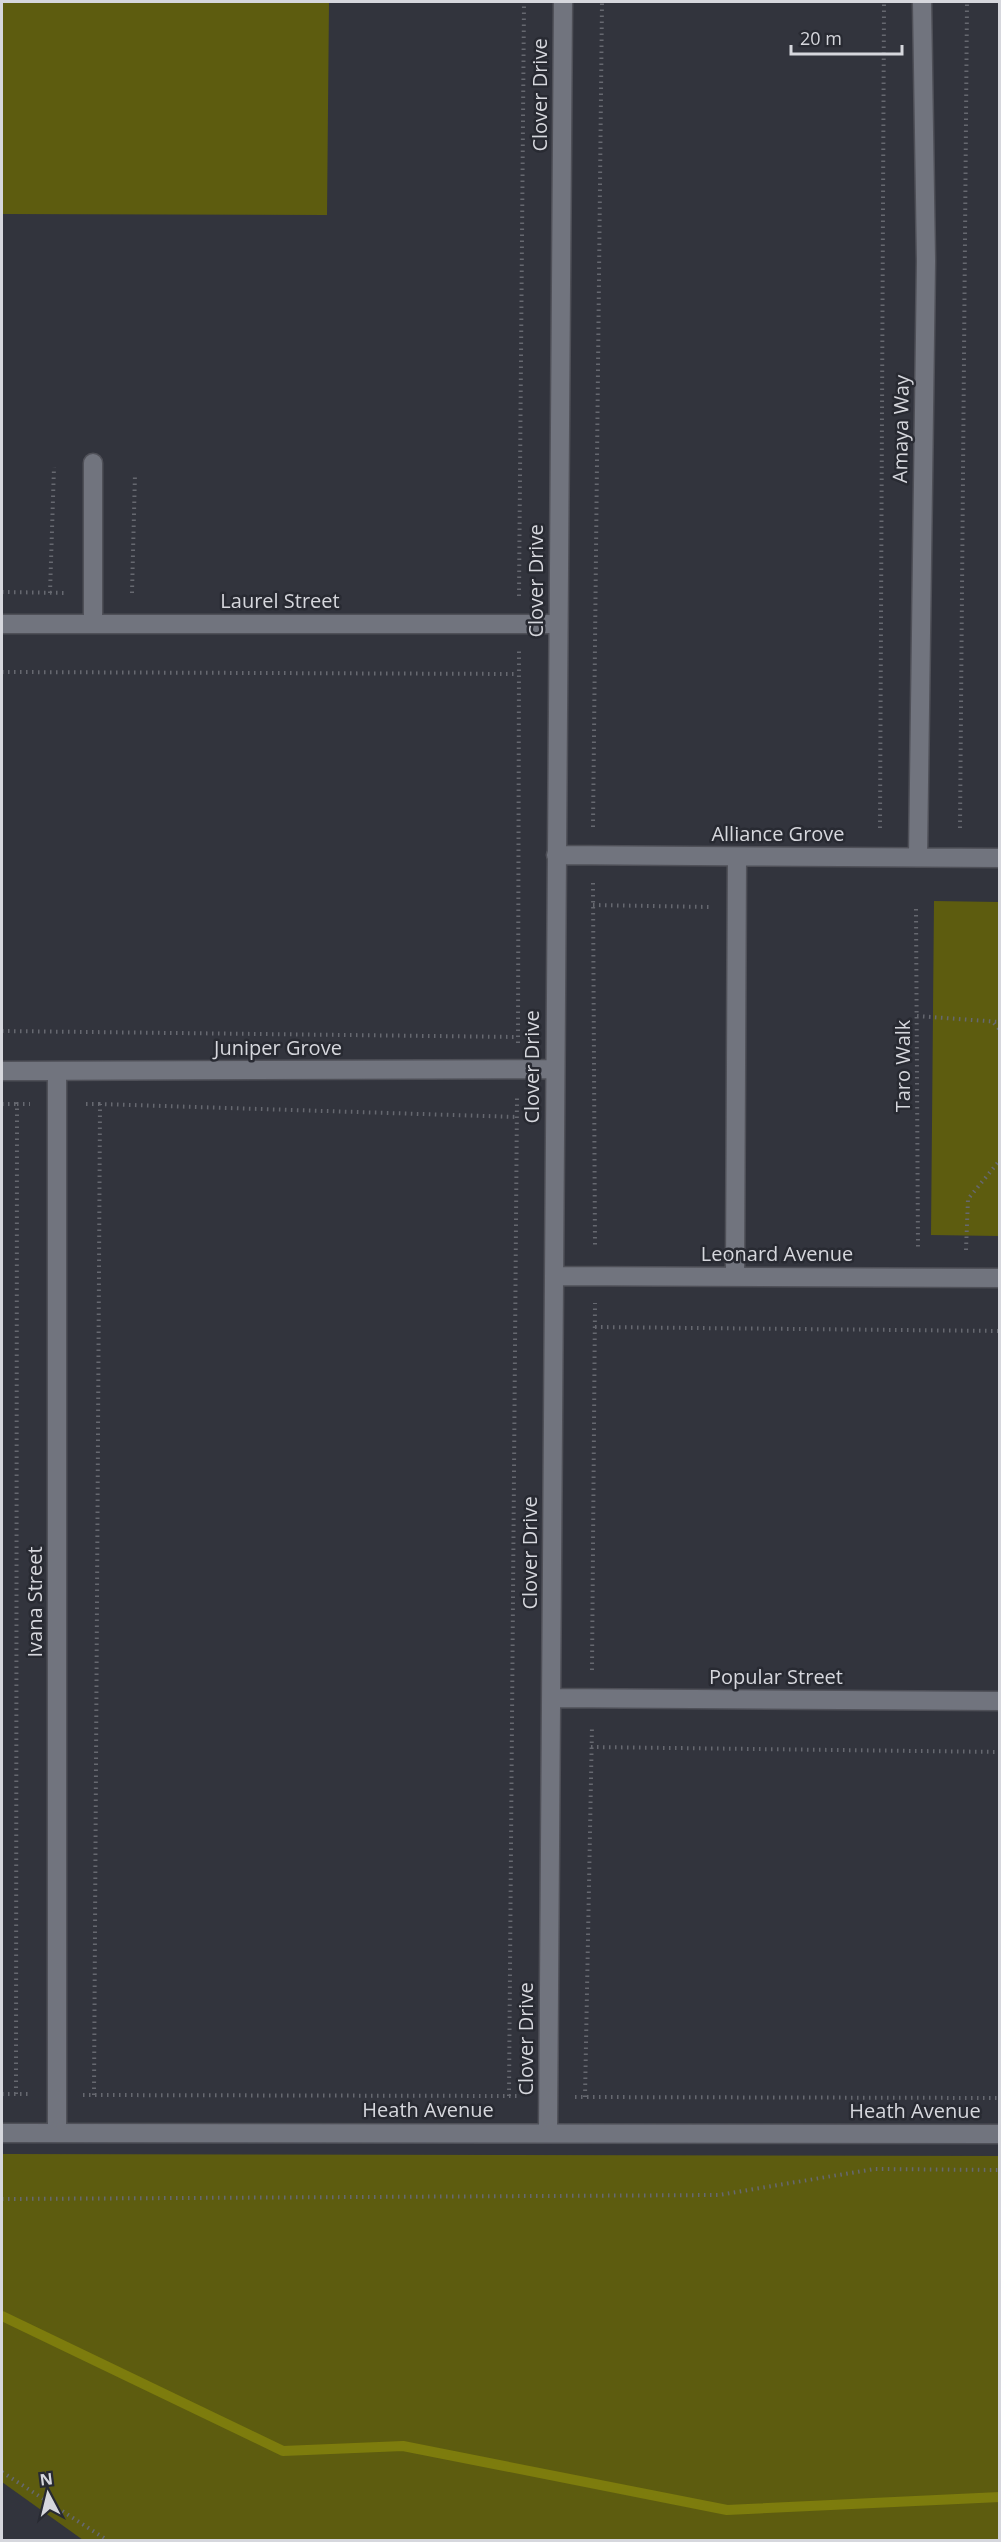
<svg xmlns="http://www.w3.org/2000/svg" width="1001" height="2542" font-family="'Open Sans',sans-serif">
<rect width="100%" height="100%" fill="#32343d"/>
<!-- green -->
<path fill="#5d5c0f" d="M 2,2 L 329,2 L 327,215 L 2,214 Z
M 934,901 L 999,902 L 999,1236 L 931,1235 Z
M 2,2154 L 999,2156 L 999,2540 L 83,2540 L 2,2482 Z"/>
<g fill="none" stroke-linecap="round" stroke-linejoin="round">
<!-- stream -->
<path stroke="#7d7c0d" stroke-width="10" d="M 2,2316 L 283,2451 L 403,2446 L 727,2510 L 1000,2497"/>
<!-- minor casing -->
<g stroke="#4f5058" stroke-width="21">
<path id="minor" d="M 2,624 L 558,624
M 93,624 L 93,463
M 556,855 L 1000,858
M 918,857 L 926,261 L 922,2
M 2,1071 L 555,1069
M 57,1071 L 57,2133
M 554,1276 L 1000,1278
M 735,1276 L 737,857
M 552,1698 L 1000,1701
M 548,2132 L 563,2
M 2,2133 L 1000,2134"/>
</g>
<!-- path -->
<path stroke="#666870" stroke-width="4" stroke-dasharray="1.5 4.5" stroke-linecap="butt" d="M 2,592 L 67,593
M 50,593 L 54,467
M 132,593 L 135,474
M 519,596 L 524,2
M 2,672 L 518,674
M 593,827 L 602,2
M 880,828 L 884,2
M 960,828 L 967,2
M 593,883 L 595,1247
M 593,905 L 709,907
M 916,909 L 918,1250
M 917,1016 L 1000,1022
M 994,1023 L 1000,1030
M 2,1031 L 518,1037
M 518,1043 L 519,651
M 2,1104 L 17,1104
M 86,1104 L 100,1104
M 966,1250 L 968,1199 L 1000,1160
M 595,1327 L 1000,1331
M 592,1670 L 595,1303
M 591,1747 L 1000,1752
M 2,2094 L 31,2094
M 16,2094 L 17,1104 L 30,1104
M 83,2095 L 520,2096
M 94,2095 L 100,1104 L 517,1117
M 509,2096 L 517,1098
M 575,2097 L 1000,2098
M 585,2097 L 592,1726
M 2,2199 L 719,2195 L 874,2169 L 1000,2170
M 2,2472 L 107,2540"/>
<!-- minor -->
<use href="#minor" stroke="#71747e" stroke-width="18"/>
</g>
<g text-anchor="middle" stroke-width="5" stroke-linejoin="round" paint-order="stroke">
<!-- street labels -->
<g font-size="20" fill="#d6d7dd" stroke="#282a32">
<text transform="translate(540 95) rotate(-90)" y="7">Clover Drive</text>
<text transform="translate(901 429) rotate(-89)" y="7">Amaya Way</text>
<text transform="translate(536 581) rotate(-90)" y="7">Clover Drive</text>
<text x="280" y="608">Laurel Street</text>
<text x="778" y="841">Alliance Grove</text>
<text x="278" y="1055">Juniper Grove</text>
<text transform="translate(903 1066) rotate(-90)" y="7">Taro Walk</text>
<text transform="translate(532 1067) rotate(-90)" y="7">Clover Drive</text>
<text x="777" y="1261">Leonard Avenue</text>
<text transform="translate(530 1553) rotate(-90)" y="7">Clover Drive</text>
<text transform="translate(35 1602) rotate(-90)" y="7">Ivana Street</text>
<text x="776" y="1684">Popular Street</text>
<text transform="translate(526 2039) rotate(-90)" y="7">Clover Drive</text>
<text x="428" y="2117">Heath Avenue</text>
<text x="915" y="2118">Heath Avenue</text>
</g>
</g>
<!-- border -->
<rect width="1001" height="2542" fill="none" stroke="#d6d7dd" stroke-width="6"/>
<!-- north arrow -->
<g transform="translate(48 2494) rotate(353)" stroke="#282a32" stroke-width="4.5" paint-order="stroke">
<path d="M0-4.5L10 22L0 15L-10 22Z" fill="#d6d7dd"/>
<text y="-9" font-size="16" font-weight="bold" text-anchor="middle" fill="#d6d7dd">N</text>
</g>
<!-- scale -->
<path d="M791 45v9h111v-9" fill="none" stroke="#d6d7dd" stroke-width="3"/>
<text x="800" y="45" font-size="18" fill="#d6d7dd" stroke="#282a32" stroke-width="4.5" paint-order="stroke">20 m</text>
</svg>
